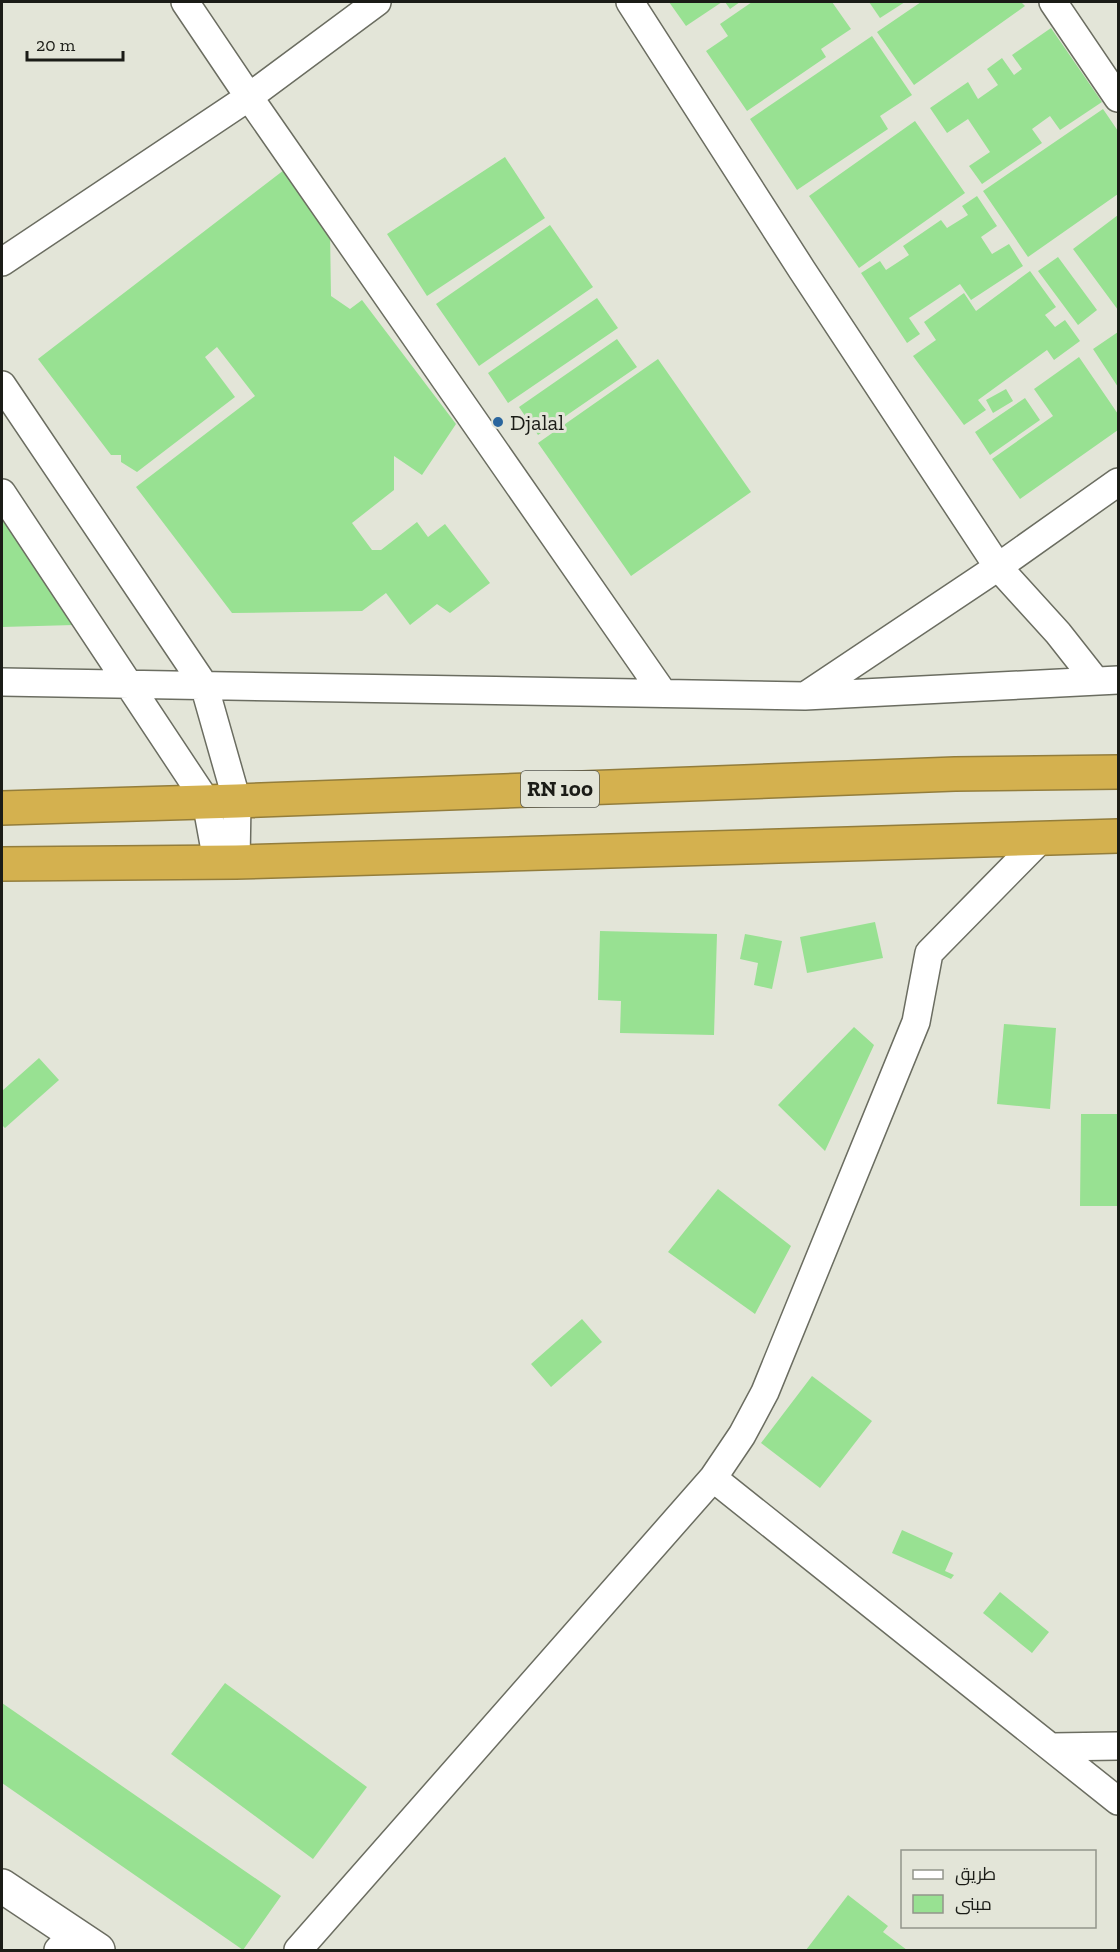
<svg xmlns="http://www.w3.org/2000/svg" width="1120" height="1952" font-family="'Zilla Slab',Cairo,serif">
<rect width="100%" height="100%" fill="#e3e5d8"/>
<!-- building -->
<path fill="#98e192" d="M 669,2 L 722,2 L 686,26 Z
M 725,2 L 740,2 L 730,9 Z
M 752,2 L 832,2 L 851,29 L 821,49 L 826,57 L 747,111 L 706,51 L 728,36 L 720,24 Z
M 869,2 L 905,2 L 880,18 Z
M 921,2 L 1021,2 L 1025,6 L 914,85 L 877,32 Z
M 1051,28 L 1102,102 L 1060,130 L 1050,116 L 1032,129 L 1042,143 L 982,184 L 969,166 L 990,152 L 968,119 L 947,133 L 930,108 L 968,82 L 978,99 L 998,85 L 987,69 L 1002,58 L 1014,75 L 1022,69 L 1012,55 Z
M 872,36 L 912,95 L 880,116 L 888,129 L 797,190 L 750,119 Z
M 1103,109 L 1118,131 L 1118,194 L 1028,257 L 983,191 Z
M 915,121 L 965,193 L 859,268 L 809,196 Z
M 505,157 L 545,218 L 427,296 L 387,234 Z
M 284,170 L 330,230 L 331,296 L 350,309 L 362,300 L 456,424 L 422,475 L 394,456 L 394,490 L 352,523 L 372,550 L 381,550 L 417,522 L 428,537 L 445,524 L 490,583 L 450,613 L 437,604 L 410,625 L 386,593 L 362,611 L 232,613 L 136,487 L 255,396 L 217,347 L 205,357 L 235,397 L 137,472 L 121,462 L 121,455 L 111,455 L 38,359 Z
M 977,196 L 997,226 L 981,237 L 992,254 L 1009,244 L 1023,266 L 971,300 L 960,284 L 909,318 L 920,334 L 907,343 L 861,273 L 880,261 L 886,270 L 909,255 L 903,246 L 941,220 L 947,228 L 968,215 L 962,206 Z
M 1118,215 L 1118,310 L 1073,249 Z
M 550,225 L 593,287 L 479,366 L 436,304 Z
M 1058,257 L 1097,310 L 1078,325 L 1038,271 Z
M 1030,271 L 1056,307 L 1045,315 L 1055,327 L 1065,320 L 1080,341 L 1054,360 L 1047,350 L 978,400 L 986,410 L 964,425 L 913,356 L 936,340 L 924,322 L 964,293 L 976,311 Z
M 597,298 L 618,328 L 508,403 L 488,373 Z
M 1118,332 L 1118,387 L 1093,349 Z
M 617,339 L 637,367 L 538,435 L 519,407 Z
M 1079,357 L 1118,414 L 1118,430 L 1020,499 L 992,459 L 1053,416 L 1034,389 Z
M 658,359 L 751,492 L 631,576 L 538,443 Z
M 1006,389 L 1013,401 L 993,413 L 986,400 Z
M 1025,398 L 1040,420 L 990,455 L 975,432 Z
M 2,508 L 74,625 L 2,627 Z
M 875,922 L 883,958 L 807,973 L 800,937 Z
M 600,931 L 717,934 L 714,1035 L 620,1033 L 621,1001 L 598,1000 Z
M 745,934 L 782,941 L 772,989 L 754,985 L 758,963 L 740,959 Z
M 1004,1024 L 1056,1028 L 1050,1109 L 997,1104 Z
M 854,1027 L 874,1045 L 825,1151 L 778,1105 Z
M 39,1058 L 59,1080 L 5,1128 L 2,1125 L 2,1091 Z
M 1081,1114 L 1118,1114 L 1118,1206 L 1080,1206 Z
M 718,1189 L 791,1246 L 755,1314 L 668,1252 Z
M 582,1319 L 602,1342 L 551,1387 L 531,1364 Z
M 812,1376 L 872,1421 L 820,1488 L 761,1443 Z
M 902,1530 L 953,1553 L 945,1571 L 954,1575 L 951,1579 L 892,1553 Z
M 1000,1592 L 1049,1632 L 1032,1653 L 983,1613 Z
M 225,1683 L 367,1787 L 313,1859 L 171,1754 Z
M 2,1703 L 281,1896 L 243,1950 L 2,1783 Z
M 848,1895 L 888,1926 L 883,1932 L 907,1950 L 806,1950 Z"/>
<g fill="none" stroke-linecap="round" stroke-linejoin="round">
<!-- street casing -->
<g stroke="#6b6d61" stroke-width="30">
<path id="street" d="M 185,2 L 249,97 L 663,693
M 630,2 L 802,270 L 998,567 L 1058,633 L 1095,680
M 1053,2 L 1118,98
M 2,262 L 249,97 L 377,2
M 2,385 L 204,685 L 237,801 L 236,862
M 2,493 L 206,801 L 217,861
M 2,682 L 805,696 L 998,567 L 1118,482
M 805,696 L 1118,680
M 713,1478 L 1118,1801
M 1052,1747 L 1118,1746
M 58,1950 L 73,1934
M 298,1950 L 713,1478 L 742,1435 L 765,1392 L 916,1022 L 929,953 L 1043,837"/>
</g>
<!-- secondary casing -->
<g stroke="#6b6d61" stroke-width="36">
<path id="secondary" d="M 2,1886 L 98,1950"/>
</g>
<!-- highway casing -->
<g stroke="#937d3b" stroke-width="36">
<path id="highway" d="M 2,808 L 237,801 L 955,774 L 1118,772
M 2,864 L 236,862 L 1118,836"/>
</g>
<!-- street -->
<use href="#street" stroke="#fff" stroke-width="27"/>
<!-- secondary -->
<use href="#secondary" stroke="#fff" stroke-width="33"/>
<!-- highway -->
<use href="#highway" stroke="#d4b14f" stroke-width="33"/>
</g>
<!-- markers -->
<circle fill="#2b669e" stroke="#e3e5d8" stroke-width="2" cx="498" cy="422" r="6"/>
<g text-anchor="middle" stroke-width="6" stroke-linejoin="round" paint-order="stroke">
<!-- shield labels -->
<rect fill="#e3e5d8" stroke="#575851" stroke-width="1.5" x="521" y="771" width="78" height="36" rx="4.5"/>
<g font-size="21" font-weight="bold" fill="#1b1c17">
<text x="560" y="796">RN 100</text>
</g>
<!-- poi labels -->
<g font-size="22" fill="#1b1c17" stroke="#e3e5d8" text-anchor="start">
<text x="510" y="430">Djalal</text>
</g>
</g>
<!-- border -->
<rect width="1120" height="1952" fill="none" stroke="#1b1c17" stroke-width="6"/>
<!-- legend -->
<rect x="901" y="1850" width="195" height="78" fill="#e3e5d8" stroke="#93958b" stroke-width="1.5"/>
<rect x="913" y="1870" width="30" height="9" fill="#ffffff" stroke="#93958b" stroke-width="1.5"/>
<text x="955" y="1880" font-size="18" fill="#1b1c17">طريق</text>
<rect x="913" y="1895" width="30" height="18" fill="#98e192" stroke="#93958b" stroke-width="1.5"/>
<text x="955" y="1910" font-size="18" fill="#1b1c17">مبنى</text>
<!-- scale -->
<path d="M27 51v9h96v-9" fill="none" stroke="#1b1c17" stroke-width="3"/>
<text x="36" y="51" font-size="18" fill="#1b1c17" stroke="#e3e5d8" stroke-width="4.5" paint-order="stroke">20 m</text>
</svg>
